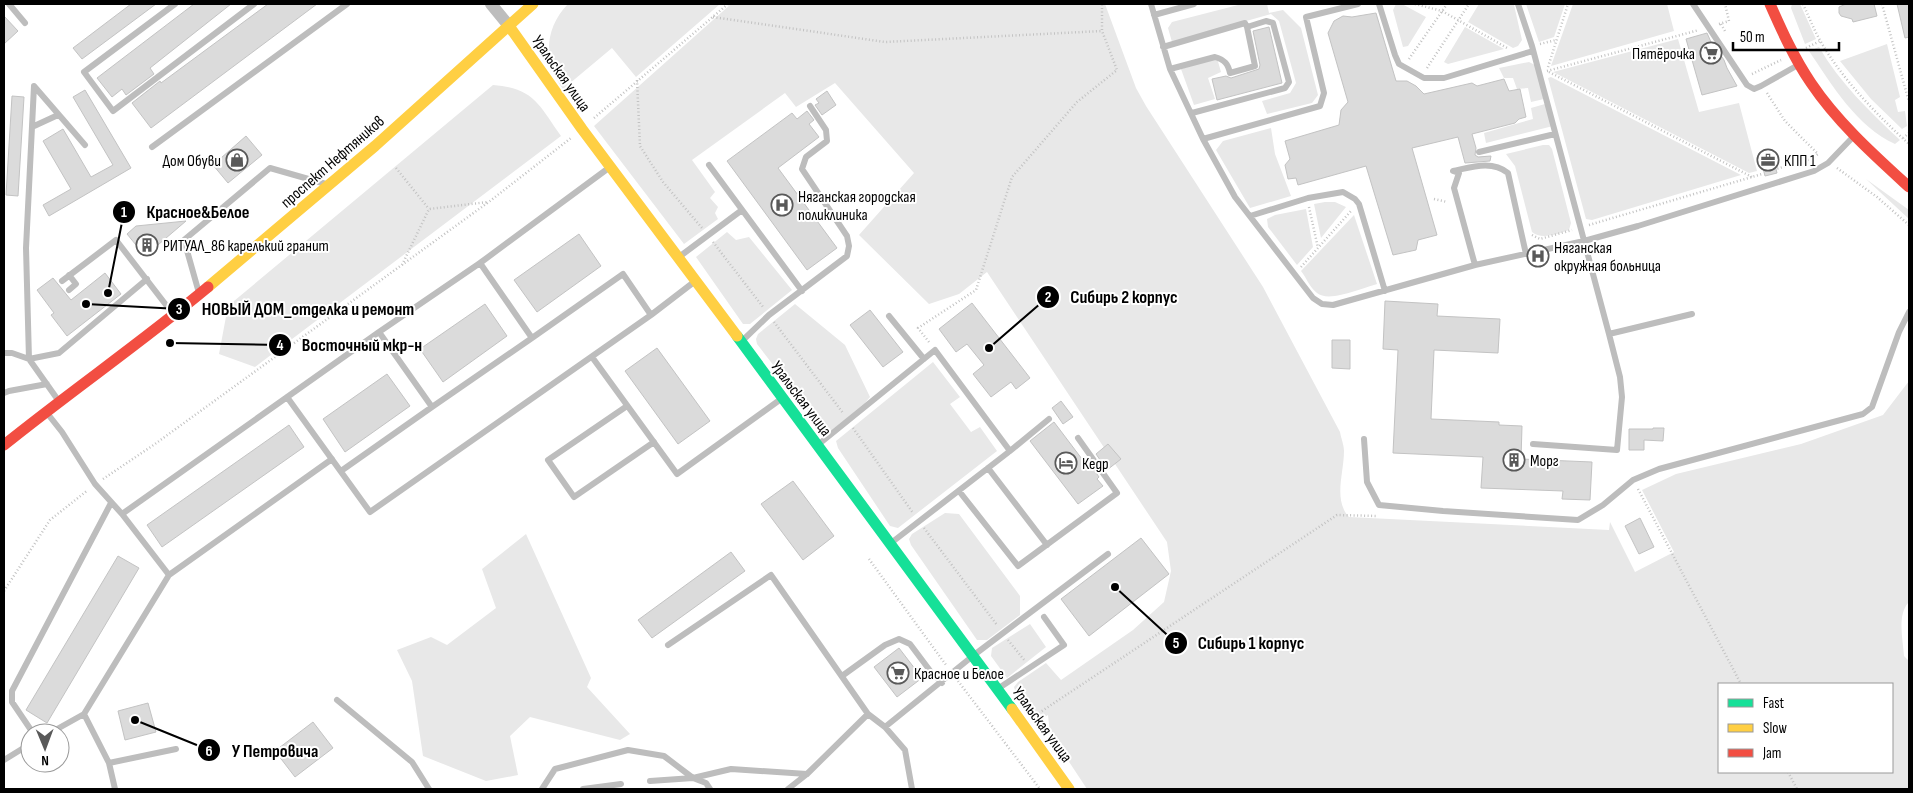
<svg xmlns="http://www.w3.org/2000/svg" width="1913" height="793" font-family="'Sofia Sans Condensed',sans-serif">
<rect width="100%" height="100%" fill="#fff"/>
<!-- green -->
<path fill="#e8e8e8" fill-rule="evenodd" d="M 568,4 L 720,4 L 636,77 L 612,48 L 563,89 C 543,61 544,29 568,4 Z
M 731,4 L 1105,4 L 1136,88 L 1146,106 L 1263,287 L 1340,432 C 1341,438 1344,445 1344,451 C 1344,473 1333,500 1349,517 L 1609,530 L 1610,522 L 1635,572 L 1674,552 L 1642,490 L 1676,474 L 1801,444 L 1883,415 L 1909,381 L 1908,603 C 1897,616 1903,640 1904,656 L 1909,661 L 1909,789 L 1087,789 L 1050,733 L 1048,715 L 1040,720 L 1033,720 L 1016,693 L 1014,687 L 1018,682 L 1046,663 L 1061,680 L 1133,630 L 1164,602 L 1171,571 L 1167,542 L 987,272 L 959,294 L 929,304 L 859,235 L 914,173 L 835,83 L 796,107 L 785,93 L 692,160 L 715,192 L 710,198 L 718,207 L 715,213 L 718,219 L 684,244 L 594,126 ZM 1719,684 L 1892,684 L 1892,772 L 1719,772 Z
M 1242,4 L 1267,4 L 1269,13 L 1283,10 L 1301,28 L 1318,95 L 1312,103 L 1267,114 L 1262,101 L 1290,93 L 1296,83 L 1279,21 L 1271,14 L 1172,42 L 1168,28 L 1172,22 Z
M 1396,4 L 1402,4 L 1426,17 L 1408,46 L 1403,47 L 1393,10 Z
M 1479,4 L 1514,5 L 1522,40 L 1518,46 L 1513,48 L 1468,22 Z
M 1526,4 L 1565,4 L 1554,37 L 1539,42 Z
M 1573,4 L 1667,4 L 1674,31 L 1551,66 Z
M 1792,4 L 1800,4 L 1816,39 L 1805,44 L 1791,8 Z
M 1465,27 L 1504,49 L 1448,64 L 1444,62 Z
M 1678,39 L 1699,112 L 1739,103 L 1757,171 L 1749,173 L 1553,72 Z
M 1887,44 L 1900,97 L 1895,100 L 1898,112 L 1905,111 L 1907,126 L 1902,129 L 1871,99 L 1840,61 Z
M 1819,47 C 1840,83 1869,111 1900,140 L 1895,144 C 1857,127 1832,85 1809,51 Z
M 1217,58 L 1221,72 L 1208,78 L 1215,99 L 1194,105 L 1181,69 Z
M 1529,62 L 1535,65 L 1544,99 L 1531,102 L 1528,88 L 1517,89 L 1513,78 L 1504,78 L 1499,68 Z
M 1551,77 L 1741,175 L 1592,220 L 1586,219 L 1548,78 Z
M 493,85 C 534,88 539,105 561,136 L 255,367 L 219,354 L 228,306 Z
M 1545,104 L 1553,126 L 1486,143 L 1484,133 L 1533,119 L 1531,108 Z
M 1271,128 L 1275,154 L 1291,196 L 1250,208 L 1216,150 L 1223,141 Z
M 1543,145 L 1549,145 L 1552,149 L 1571,223 L 1569,230 C 1558,234 1541,240 1532,232 L 1515,166 L 1506,154 Z
M 1866,179 L 1909,210 L 1909,219 Z
M 1325,202 L 1335,202 L 1346,207 L 1321,238 L 1314,204 Z
M 1306,209 L 1313,247 L 1297,265 L 1268,227 L 1267,219 L 1275,215 Z
M 1354,215 L 1377,284 C 1362,288 1329,303 1317,293 C 1310,288 1306,277 1301,271 Z
M 727,232 L 736,240 L 749,237 L 792,290 L 750,324 L 743,324 L 696,257 Z
M 795,304 L 845,345 L 870,397 L 865,403 L 832,430 L 824,431 L 757,344 L 756,339 L 758,334 Z
M 933,362 L 960,397 L 950,404 L 971,432 L 980,427 L 997,451 L 898,528 L 890,526 L 838,448 L 836,441 Z
M 945,513 L 959,514 L 1020,596 L 1020,615 L 987,640 L 977,640 L 911,545 L 909,539 L 912,534 Z
M 526,534 L 591,678 L 587,687 L 630,734 L 620,740 L 530,717 L 510,736 L 518,775 L 486,781 L 423,756 L 412,681 L 397,650 L 431,637 L 447,645 L 496,608 L 482,569 Z
M 1030,624 L 1046,647 L 1007,678 L 991,656 L 992,648 Z"/>
<!-- building -->
<path fill="#dbdbdb" stroke="#c3c3c3" d="M 131,4 L 156,4 L 82,59 L 73,48 Z
M 194,4 L 231,4 L 150,68 L 154,74 L 126,95 L 122,89 L 112,97 L 97,78 Z
M 268,4 L 317,4 L 151,128 L 132,103 L 160,81 L 161,83 Z
M 1846,4 L 1874,4 L 1877,16 L 1853,22 L 1852,19 L 1841,16 L 1839,13 L 1839,7 Z
M 1897,4 L 1909,4 L 1909,37 L 1905,38 Z
M 1376,13 L 1396,81 L 1407,81 L 1416,86 L 1424,94 L 1472,83 L 1477,86 L 1504,79 L 1509,91 L 1520,89 L 1526,117 L 1519,119 L 1515,123 L 1472,134 L 1476,148 L 1475,155 L 1478,157 L 1491,156 L 1490,161 L 1465,163 L 1458,137 L 1412,148 L 1437,235 L 1418,240 L 1416,250 L 1393,255 L 1366,166 L 1298,185 L 1296,178 L 1288,179 L 1285,165 L 1290,159 L 1285,141 L 1339,125 L 1341,110 L 1348,102 L 1328,33 L 1334,21 L 1343,16 L 1352,17 Z
M 4,16 L 18,31 L 4,44 Z
M 1269,27 L 1282,83 L 1217,100 L 1212,79 L 1226,76 L 1231,78 L 1259,69 L 1260,65 L 1253,31 Z
M 1707,33 L 1715,51 L 1718,51 L 1724,60 L 1727,68 L 1737,86 L 1702,95 L 1686,39 Z
M 85,90 L 131,168 L 49,216 L 43,205 L 71,189 L 43,141 L 63,129 L 91,177 L 113,165 L 73,97 Z
M 827,91 L 836,105 L 822,115 L 815,105 L 819,103 L 816,99 Z
M 12,96 L 24,97 L 18,196 L 6,195 Z
M 807,111 L 814,120 L 809,124 L 819,137 L 778,168 L 837,248 L 807,270 L 727,161 L 792,113 L 797,119 Z
M 246,136 L 262,155 L 228,183 L 213,165 Z
M 1771,150 L 1777,173 L 1765,176 L 1759,153 Z
M 186,221 L 145,256 L 127,234 L 136,226 Z
M 579,234 L 601,266 L 537,312 L 514,280 Z
M 105,273 L 121,294 L 67,336 L 51,315 L 54,313 L 37,290 L 53,278 L 71,300 Z
M 1385,301 L 1438,304 L 1437,316 L 1500,319 L 1498,353 L 1434,350 L 1431,419 L 1499,422 L 1499,425 L 1522,426 L 1521,459 L 1592,462 L 1590,500 L 1562,499 L 1563,491 L 1481,488 L 1483,457 L 1393,453 L 1398,350 L 1383,349 Z
M 972,303 L 1030,378 L 1016,389 L 1011,382 L 991,397 L 973,374 L 984,365 L 967,344 L 956,352 L 939,329 Z
M 485,304 L 507,336 L 443,382 L 420,349 Z
M 870,310 L 903,352 L 883,367 L 850,325 Z
M 1332,340 L 1350,340 L 1350,369 L 1332,368 Z
M 657,348 L 710,421 L 678,444 L 625,371 Z
M 387,374 L 410,406 L 345,452 L 323,419 Z
M 1061,401 L 1073,417 L 1063,424 L 1052,408 Z
M 1054,422 L 1085,463 L 1088,461 L 1099,477 L 1097,479 L 1103,486 L 1078,504 L 1030,441 Z
M 289,425 L 304,447 L 162,547 L 147,525 Z
M 1653,428 L 1664,428 L 1663,441 L 1644,440 L 1644,450 L 1629,450 L 1629,429 L 1653,429 Z
M 1108,444 L 1121,459 L 1107,470 L 1096,454 Z
M 793,481 L 834,536 L 803,560 L 761,504 Z
M 1640,518 L 1654,547 L 1639,554 L 1625,526 Z
M 1141,538 L 1169,574 L 1089,636 L 1061,599 Z
M 731,552 L 745,571 L 652,638 L 638,620 Z
M 118,556 L 139,568 L 47,723 L 26,710 Z
M 899,648 L 922,678 L 897,697 L 874,667 Z
M 148,703 L 156,732 L 125,740 L 118,711 Z
M 313,722 L 333,748 L 295,777 L 275,751 Z"/>
<g fill="none" stroke-linecap="round" stroke-linejoin="round">
<!-- path -->
<path stroke="#c2c2c2" stroke-width="2.5" stroke-dasharray="1 2.5" stroke-linecap="butt" d="M 1415,4 L 1442,11 L 1509,49
M 1803,4 C 1809,17 1814,30 1821,42 C 1842,79 1878,116 1909,144
M 1882,4 L 1909,102
M 713,17 L 885,42 L 1102,31
M 1719,24 L 1729,21 L 1725,4
M 1721,24 L 1726,33
M 1540,44 L 1556,40
M 1806,48 L 1820,41
M 1409,59 L 1447,4
M 1548,67 L 1568,4
M 1427,68 L 1469,4
M 1547,71 L 1699,30
M 1549,72 L 1752,177
M 1752,74 L 1781,60
M 637,80 L 640,146 L 663,182 L 702,228
M 1767,93 L 1785,121 L 1818,154 L 1811,159 L 1776,169
M 594,118 L 728,4
M 1903,138 L 1909,133
M 396,168 L 429,209
M 1837,168 L 1877,197 L 1909,225
M 1434,199 L 1447,202
M 1309,207 L 1318,248
M 1589,225 L 1762,174
M 1532,235 L 1540,239 L 1572,230
M 713,242 L 763,307
M 402,265 L 429,209 L 488,202
M 1301,267 L 1351,211
M 774,322 L 843,413
M 929,342 L 918,328 L 976,290 L 1012,177 L 1077,102 L 1117,70 L 1102,31 L 1102,4
M 853,428 L 913,513
M 103,479 L 155,444 L 490,201 L 571,138
M 1638,489 L 1741,684
M 924,528 L 997,625
M 869,559 L 946,665
M 4,591 L 50,520 L 88,490
M 1008,640 L 1025,661
M 958,681 L 1040,789
M 1036,715 L 1337,515 L 1377,516
M 1788,772 L 1797,789"/>
<!-- lane -->
<path stroke="#bdbdbd" stroke-width="6" d="M 9,4 L 25,23
M 175,4 L 84,72 L 113,111 L 254,4
M 1151,4 L 1170,69 L 1203,139 L 1235,197 L 1313,298 L 1322,304 L 1333,305 L 1475,265 L 1584,241 L 1638,226 L 1814,171 L 1828,163 L 1853,137
M 1379,4 L 1395,55 L 1399,64 L 1424,78 L 1444,78 L 1533,51
M 1518,4 L 1532,46 L 1609,334 L 1620,377 L 1622,397 L 1617,450 L 1533,444
M 1693,4 L 1747,85 L 1754,89 L 1761,86 L 1798,65
M 1154,15 L 1194,4
M 1163,47 L 1245,23 L 1247,27 L 1266,21 L 1273,23 L 1289,82 L 1285,88 L 1192,113
M 1170,69 L 1215,57 C 1225,60 1228,64 1230,73 L 1255,66 L 1247,27
M 32,127 L 58,115
M 1203,139 L 1320,106 L 1324,93 L 1306,17 L 1358,4
M 152,147 L 347,4
M 1479,152 L 1555,134
M 709,165 L 802,291
M 1250,216 L 1308,198 L 1343,192 L 1355,199 L 1359,204 L 1385,291
M 679,257 L 742,210
M 480,263 L 610,167
M 1475,265 L 1454,188 L 1459,173 L 1453,171 C 1472,167 1492,160 1508,173 L 1526,254
M 69,275 L 76,284 L 69,290
M 62,281 L 116,240 L 173,314
M 199,293 L 184,240 L 270,168 L 326,184
M 651,315 L 694,282
M 889,316 L 924,359
M 379,332 L 480,263 L 532,338 L 432,407
M 1609,334 L 1692,314
M 742,341 L 769,315 L 847,256 L 849,246 L 847,236 L 802,169 L 806,157 L 827,141 L 826,130 L 810,106
M 4,353 L 12,353 L 29,359 L 59,353 L 147,279
M 592,357 L 677,474 L 781,399
M 4,393 L 9,391 L 47,384
M 287,397 L 370,512 L 651,315 L 623,274 L 532,338
M 58,400 L 29,359 L 26,248 L 34,86 L 85,145
M 627,406 L 548,460 L 574,497 L 654,442
M 47,413 L 62,432 L 95,484 L 122,514 L 169,575
M 1364,439 L 1367,482 L 1379,505 L 1443,511 L 1578,520 L 1603,505 L 1633,480 L 1659,469 L 1863,414 L 1872,407 L 1899,332 L 1909,312
M 819,444 L 935,350 L 1010,451 L 891,543
M 1010,451 L 1049,419
M 988,468 L 1047,545
M 959,491 L 1018,566 L 1117,493 L 1078,438
M 122,514 L 379,332 L 432,407 L 341,471
M 668,645 L 771,575 L 868,714 L 885,727 L 905,750 L 912,789
M 842,676 L 885,645 L 899,639 L 910,644 L 931,672 L 942,683
M 999,688 L 1064,645 L 1044,617
M 337,700 L 412,762 L 429,789
M 84,714 L 109,763 L 176,749
M 885,727 L 974,655 L 1108,554
M 33,733 L 12,702 L 12,691 L 111,503
M 50,733 L 84,714 L 169,575 L 332,459
M 4,760 L 30,744
M 109,763 L 115,789
M 650,781 L 693,778 L 731,769 L 807,774
M 542,789 L 555,769 L 628,750 L 664,756 L 693,778 L 706,783 L 710,789
M 583,789 L 621,784
M 788,789 L 807,774 L 868,714"/>
<!-- street -->
<path stroke="#bdbdbd" stroke-width="12" d="M 491,4 L 509,26"/>
<!-- fast -->
<path stroke="#16e098" stroke-width="11" d="M 737,336 L 1012,709"/>
<!-- slow -->
<path stroke="#ffcf43" stroke-width="11" d="M 509,26 L 582,129 L 737,336
M 208,287 L 375,146 L 533,4
M 1012,709 L 1069,789"/>
<!-- jam -->
<path stroke="#f24e42" stroke-width="11" d="M 1770,4 C 1782,31 1794,58 1811,83 C 1838,123 1874,155 1909,187
M 4,445 C 71,391 142,342 208,287"/>
</g>
<!-- icons -->
<defs>
<g id="supermarket-ring" transform="scale(1.125)"><circle r="9.5" fill="#fff" stroke="#595959" stroke-width="1.5"/><path d="M-6-5.5h2.5l.6 2H6L4.5 2H-2.5L-4.4-4H-6ZM-1.5 3.2a1.3 1.3 0 1 0 .1 0ZM3 3.2a1.3 1.3 0 1 0 .1 0Z" fill="#595959"/></g>
<g id="shop-ring" transform="scale(1.125)"><circle r="9.5" fill="#fff" stroke="#595959" stroke-width="1.5"/><path d="M-5-2.5h2.3a2.7 3.5 0 0 1 5.4 0H5L5.5 6h-11ZM-1.5-2.5h3a1.5 2.3 0 0 0-3 0Z" fill="#595959"/></g>
<g id="office-ring" transform="scale(1.125)"><circle r="9.5" fill="#fff" stroke="#595959" stroke-width="1.5"/><path d="M-6-3h4V-5.5h4V-3h4V5H-6ZM-1-4.5V-3h2v-1.5ZM-6 0V1H6V0Z" fill="#595959"/></g>
<g id="hospital-ring" transform="scale(1.125)"><circle r="9.5" fill="#fff" stroke="#595959" stroke-width="1.5"/><path d="M-5-5h3v3.5h4V-5h3V5h-3V1.5h-4V5h-3Z" fill="#595959"/></g>
<g id="building-ring" transform="scale(1.125)"><circle r="9.5" fill="#fff" stroke="#595959" stroke-width="1.5"/><path d="M-4-6H4V6H1V3H-1V6H-4ZM-2.5-4.3h1.7v1.8h-1.7ZM.8-4.3h1.7v1.8H.8ZM-2.5-1h1.7V.8h-1.7ZM.8-1h1.7V.8H.8Z" fill="#595959"/></g>
<g id="hotel-ring" transform="scale(1.125)"><circle r="9.5" fill="#fff" stroke="#595959" stroke-width="1.5"/><path d="M-6-4.5h1.5V1H6V5H4.5V3h-9V5H-6ZM-4 0a1.8 1.8 0 1 1 3.6 0ZM.5 0V-2.5h3Q6-2.5 6 0Z" fill="#595959"/></g>
</defs>
<g fill-rule="evenodd">
<use href="#supermarket-ring" x="1711" y="53"/>
<use href="#shop-ring" x="237" y="160"/>
<use href="#office-ring" x="1768" y="160"/>
<use href="#hospital-ring" x="782" y="205"/>
<use href="#building-ring" x="147" y="245"/>
<use href="#hospital-ring" x="1538" y="256"/>
<use href="#building-ring" x="1514" y="460"/>
<use href="#hotel-ring" x="1066" y="463"/>
<use href="#supermarket-ring" x="898" y="673"/>
</g>
<g text-anchor="middle" stroke-width="4" stroke-linejoin="round" paint-order="stroke">
<!-- poi labels -->
<g font-size="16" fill="#000" stroke="#fff" text-anchor="start">
<text x="1695" y="59" text-anchor="end">Пятёрочка</text>
<text x="221" y="166" text-anchor="end">Дом Обуви</text>
<text x="1784" y="166">КПП 1</text>
<text x="798" y="202">Няганская городская<tspan x="798" dy="18">поликлиника</tspan></text>
<text x="163" y="251">РИТУАЛ_86 карелький гранит</text>
<text x="1554" y="253">Няганская<tspan x="1554" dy="18">окружная больница</tspan></text>
<text x="1530" y="466">Морг</text>
<text x="1082" y="469">Кедр</text>
<text x="914" y="679">Красное и Белое</text>
</g>
<!-- street labels -->
<g font-size="16" fill="#000" stroke="#fff">
<text transform="translate(562 73) rotate(55)" y="6">Уральская улица</text>
<text transform="translate(332 161) rotate(-41)" y="6">проспект Нефтяников</text>
<text transform="translate(802 398) rotate(53)" y="6">Уральская улица</text>
<text transform="translate(1043 724) rotate(54)" y="6">Уральская улица</text>
</g>
</g>
<!-- callouts -->
<path fill="none" stroke="#000" stroke-width="2" d="M108 293L124 212M989 348L1048 297M86 304L179 309M170 343L280 345M1115 587L1176 643M135 720L209 750"/>
<g fill="#000" stroke="#fff" stroke-width="2">
<circle cx="108" cy="293" r="5"/>
<circle cx="989" cy="348" r="5"/>
<circle cx="86" cy="304" r="5"/>
<circle cx="170" cy="343" r="5"/>
<circle cx="1115" cy="587" r="5"/>
<circle cx="135" cy="720" r="5"/>
<circle cx="124" cy="212" r="12"/>
<circle cx="1048" cy="297" r="12"/>
<circle cx="179" cy="309" r="12"/>
<circle cx="280" cy="345" r="12"/>
<circle cx="1176" cy="643" r="12"/>
<circle cx="209" cy="750" r="12"/>
</g>
<g font-size="15" text-anchor="middle" font-weight="bold" fill="#fff">
<text x="124" y="217">1</text>
<text x="1048" y="302">2</text>
<text x="179" y="314">3</text>
<text x="280" y="350">4</text>
<text x="1176" y="648">5</text>
<text x="209" y="756">6</text>
</g>
<g font-size="18" text-anchor="middle" font-weight="bold" fill="#000" stroke="#fff" stroke-width="4" stroke-linejoin="round" paint-order="stroke">
<text x="198" y="218">Красное&amp;Белое</text>
<text x="1124" y="303">Сибирь 2 корпус</text>
<text x="308" y="315">НОВЫЙ ДОМ_отделка и ремонт</text>
<text x="362" y="351">Восточный мкр-н</text>
<text x="1251" y="649">Сибирь 1 корпус</text>
<text x="275" y="757">У Петровича</text>
</g>
<!-- border -->
<rect width="1913" height="793" fill="none" stroke="#000000" stroke-width="10"/>
<!-- legend -->
<rect x="1718" y="683" width="175" height="90" fill="#ffffff" stroke="#999999"/>
<rect x="1728" y="699" width="25" height="8" fill="#16e098" stroke="#999999"/>
<text x="1763" y="708" font-size="15" fill="#000000">Fast</text>
<rect x="1728" y="724" width="25" height="8" fill="#ffcf43" stroke="#999999"/>
<text x="1763" y="733" font-size="15" fill="#000000">Slow</text>
<rect x="1728" y="749" width="25" height="8" fill="#f24e42" stroke="#999999"/>
<text x="1763" y="758" font-size="15" fill="#000000">Jam</text>
<!-- north arrow -->
<g transform="translate(45 748) rotate(179)"><circle r="24" fill="#ffffff" stroke="#999999"/>
<path d="M0-4L9 19L0 12L-9 19Z" fill="#595959"/>
<text y="-8" font-size="14" font-weight="bold" text-anchor="middle" fill="#000000">N</text>
</g>
<!-- scale -->
<path d="M1733 42v8h106v-8" fill="none" stroke="#000000" stroke-width="2.5"/>
<text x="1740" y="42" font-size="15" fill="#000000" stroke="#ffffff" stroke-width="4" paint-order="stroke">50 m</text>
</svg>
